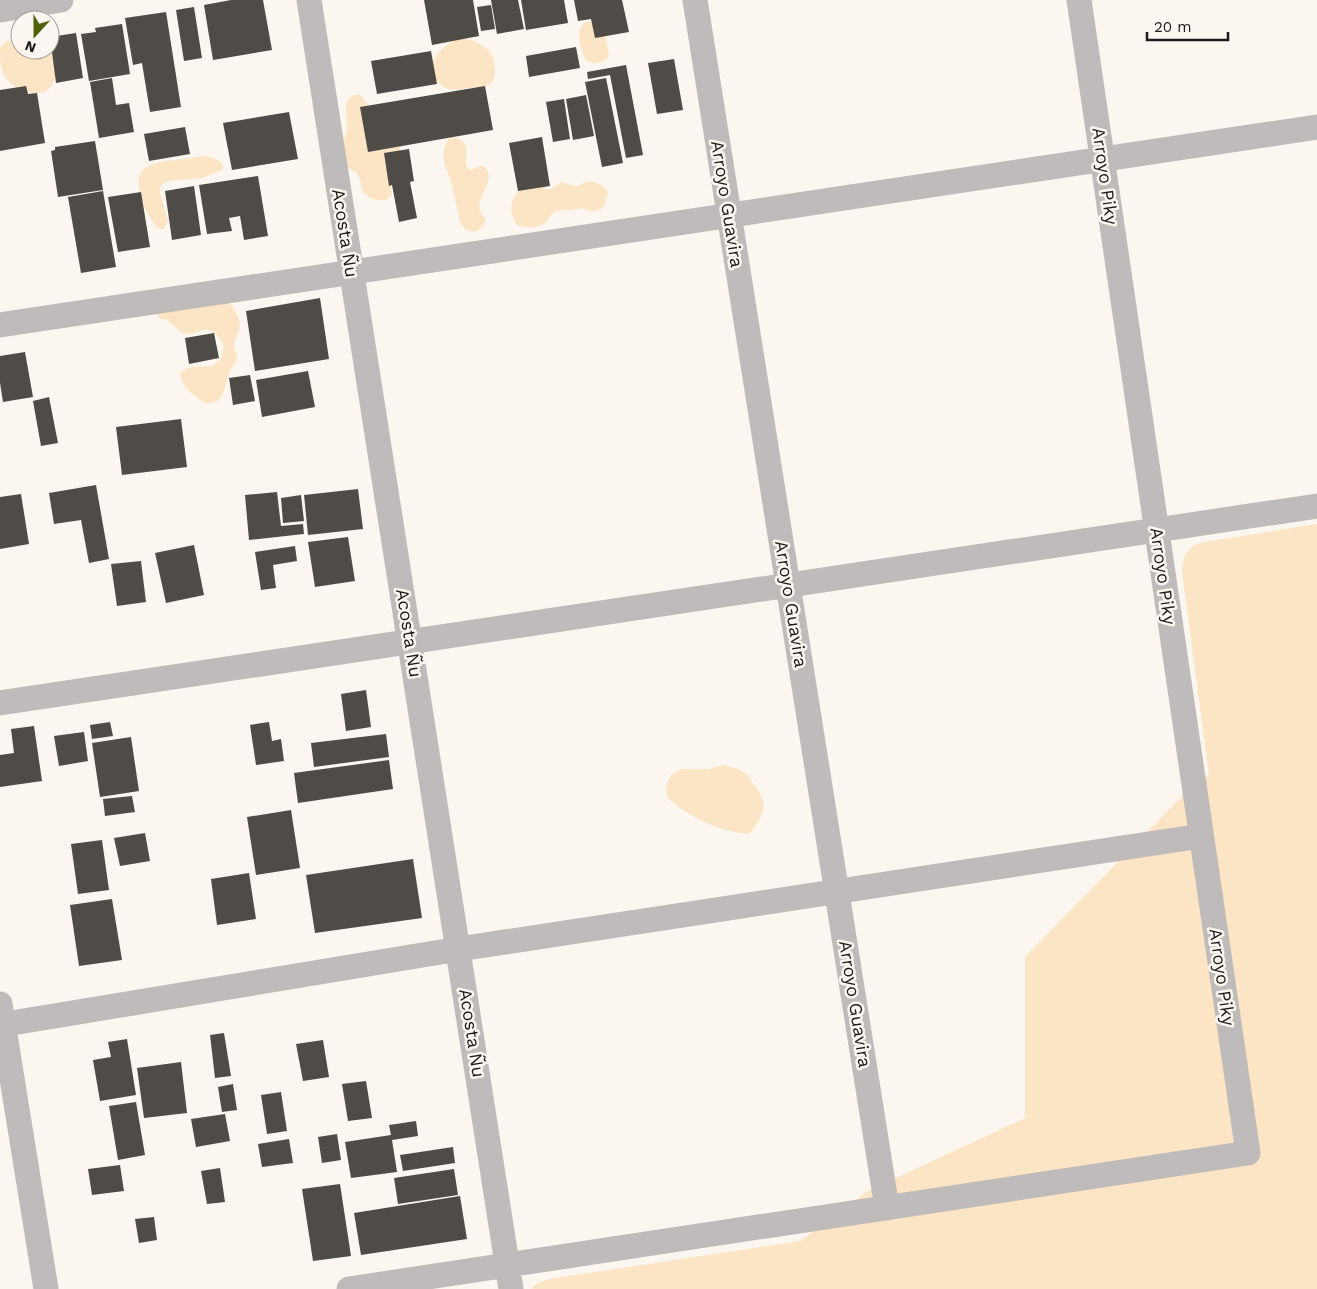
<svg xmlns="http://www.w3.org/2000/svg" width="1317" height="1289" font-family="'Work Sans',sans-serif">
<rect width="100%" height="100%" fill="#fbf6f0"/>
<!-- green -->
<path fill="#fce5c4" d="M 585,22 L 591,22 L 603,27 L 609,54 C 607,64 591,66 585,59 C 581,46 574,33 585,22 Z
M 20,38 L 20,50 L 50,50 L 50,47 L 57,51 C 57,63 58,74 52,85 C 43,101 14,90 6,78 C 0,69 0,59 0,48 L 5,42 Z
M 461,38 C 470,39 478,42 486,48 C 495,55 500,79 488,85 C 483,88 475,88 469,88 C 461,89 454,91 446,88 C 443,87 440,84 437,81 C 423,64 444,42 461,38 Z
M 359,94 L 365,100 L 371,111 L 401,146 L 390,179 L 392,195 L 386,200 L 376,200 L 369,197 L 363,192 L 358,174 L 349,168 L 344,162 L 342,148 L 347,130 L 346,107 L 347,101 L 354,95 Z
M 451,137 C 472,141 465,150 466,166 L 470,170 L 483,165 C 498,179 480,191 479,206 C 479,211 483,215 486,220 C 483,231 471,236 462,226 C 459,222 459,213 457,208 C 455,199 453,190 451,181 C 449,173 444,166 444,158 C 443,149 445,143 451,137 Z
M 206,156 L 218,160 L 223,165 L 222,170 L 202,178 L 167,181 L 162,185 L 159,190 L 168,220 L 164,229 L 158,228 C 149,218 143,206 140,193 C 133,165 153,163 175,160 C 185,158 196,157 206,156 Z
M 563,182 C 567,184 571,186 575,186 C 580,187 582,183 587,182 C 594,180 605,186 608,192 C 604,211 599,215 581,208 C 574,211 566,209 558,211 C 551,212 550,217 547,221 C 540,229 525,228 517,225 C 507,209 511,200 522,187 L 538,185 L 548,190 C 554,188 557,184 563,182 Z
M 220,299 C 223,301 228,302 230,304 C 234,307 238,317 239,321 C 242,330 236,335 234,343 C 233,349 237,353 237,358 C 236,363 232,367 230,371 C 225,382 226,400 212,403 C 205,405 200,400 195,396 C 188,390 182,385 180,375 C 182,371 184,369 189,368 C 200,364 214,371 221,358 C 223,354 224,350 223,346 C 221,337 215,333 207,329 L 190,334 L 182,333 L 167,320 L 158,318 L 158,313 Z
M 1317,524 L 1317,1289 L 532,1289 C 536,1283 543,1281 549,1279 L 800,1241 L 868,1191 L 1025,1118 L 1025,957 L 1197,781 L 1209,775 L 1182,571 C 1184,553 1187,547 1204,542 Z
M 724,765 C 743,770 745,771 756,787 C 758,790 761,794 762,798 C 767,811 757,824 749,834 C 720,832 688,817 667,797 L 666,786 L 671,775 L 682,769 L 708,769 Z"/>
<!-- building -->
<path fill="#4f4c47" d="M 231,0 L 263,0 L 272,50 L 213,60 L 204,5 Z
M 424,0 L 473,0 L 479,36 L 432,45 Z
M 491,0 L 518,0 L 524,29 L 497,34 Z
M 521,0 L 564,0 L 568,23 L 526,30 Z
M 574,0 L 622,0 L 629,32 L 595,38 L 591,19 L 578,21 Z
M 491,5 L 495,29 L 481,31 L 477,7 Z
M 194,7 L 202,58 L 184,61 L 176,10 Z
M 166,12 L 181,107 L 150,112 L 142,63 L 133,65 L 125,18 Z
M 122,24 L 130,74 L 89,81 L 81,34 L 96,32 L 95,28 Z
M 76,33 L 83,78 L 56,83 L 50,37 Z
M 576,47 L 580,68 L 529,77 L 526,56 Z
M 431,51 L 437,84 L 377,94 L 371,61 Z
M 674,59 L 683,110 L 657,114 L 648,63 Z
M 626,65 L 643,155 L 626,158 L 610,75 L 588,79 L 587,72 Z
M 112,78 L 116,105 L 129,103 L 134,132 L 99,138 L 90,82 Z
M 606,78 L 623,163 L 602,167 L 585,82 Z
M 26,86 L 28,94 L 37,93 L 45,143 L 0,151 L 0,90 Z
M 485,86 L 493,130 L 368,152 L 360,107 Z
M 586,95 L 594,136 L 573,140 L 566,99 Z
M 564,99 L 570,139 L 553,142 L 546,102 Z
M 289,112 L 298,159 L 232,170 L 223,123 Z
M 185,127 L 190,154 L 149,161 L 144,134 Z
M 542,137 L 550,186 L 518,191 L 509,143 Z
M 95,141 L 103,190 L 58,197 L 51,151 L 55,150 L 55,147 Z
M 409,149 L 414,181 L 410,182 L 417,218 L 399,222 L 392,185 L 389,186 L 384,153 Z
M 258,176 L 268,236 L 244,240 L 240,216 L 229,218 L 232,231 L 207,234 L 199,185 Z
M 194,186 L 201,235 L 172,240 L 165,191 Z
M 103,191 L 116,267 L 81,273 L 68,197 Z
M 141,192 L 150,247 L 118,252 L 108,197 Z
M 320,298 L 329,359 L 255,371 L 246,311 Z
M 214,333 L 219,358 L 189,364 L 185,338 Z
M 25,352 L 33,397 L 3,402 L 0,383 L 0,356 Z
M 308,371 L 315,407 L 262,417 L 256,380 Z
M 250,375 L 255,401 L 233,405 L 229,378 Z
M 49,397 L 58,443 L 41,446 L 33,401 Z
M 181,419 L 187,467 L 122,475 L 116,427 Z
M 96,485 L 109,559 L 89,563 L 81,520 L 54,524 L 49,493 Z
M 358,489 L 363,529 L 308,535 L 304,495 Z
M 277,492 L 281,526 L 303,524 L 304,534 L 249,540 L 245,495 Z
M 21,494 L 29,544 L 0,549 L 0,497 Z
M 301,495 L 304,521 L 283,523 L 281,498 Z
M 348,537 L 355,581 L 315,587 L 308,542 Z
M 194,545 L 204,595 L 166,603 L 155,553 Z
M 295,546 L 297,561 L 273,565 L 276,588 L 261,590 L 255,552 Z
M 141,561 L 146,602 L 117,606 L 111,564 Z
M 366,690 L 371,727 L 346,731 L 341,694 Z
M 110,722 L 113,736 L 92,739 L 90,725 Z
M 269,722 L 272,741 L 281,739 L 284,761 L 256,765 L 250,725 Z
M 34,726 L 42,781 L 0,787 L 0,755 L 14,753 L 11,729 Z
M 84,732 L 88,761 L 59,766 L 54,736 Z
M 386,734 L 389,757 L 314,767 L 311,743 Z
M 131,737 L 139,791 L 100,797 L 92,743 Z
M 389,760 L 393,789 L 298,803 L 294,773 Z
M 132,796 L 135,812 L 105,816 L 103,799 Z
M 291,810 L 300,868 L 256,875 L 247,817 Z
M 145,833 L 150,861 L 120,866 L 114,838 Z
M 102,840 L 109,890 L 78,894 L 71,844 Z
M 413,859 L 422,918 L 315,933 L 306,875 Z
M 249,873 L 256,919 L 217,925 L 211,879 Z
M 112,899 L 122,960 L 79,966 L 70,905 Z
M 224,1033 L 231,1076 L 215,1078 L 210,1035 Z
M 127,1039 L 136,1095 L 100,1101 L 93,1060 L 111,1057 L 108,1042 Z
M 323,1040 L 329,1077 L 303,1081 L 296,1044 Z
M 181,1062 L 187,1113 L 144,1118 L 137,1068 Z
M 366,1081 L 372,1118 L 348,1121 L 342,1084 Z
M 233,1084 L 237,1110 L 222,1112 L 218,1087 Z
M 281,1092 L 287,1131 L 267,1134 L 261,1095 Z
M 136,1102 L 145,1155 L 118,1160 L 109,1106 Z
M 225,1114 L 230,1141 L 196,1147 L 191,1119 Z
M 416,1121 L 418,1136 L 392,1140 L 397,1172 L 351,1178 L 345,1142 L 391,1135 L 389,1125 Z
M 337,1134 L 341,1160 L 322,1163 L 318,1137 Z
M 289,1139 L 293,1163 L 262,1167 L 258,1144 Z
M 453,1147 L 455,1163 L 403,1171 L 400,1155 Z
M 120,1165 L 124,1191 L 92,1195 L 88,1169 Z
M 220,1168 L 225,1202 L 207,1204 L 201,1171 Z
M 454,1169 L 458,1195 L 398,1204 L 394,1178 Z
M 340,1184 L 351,1256 L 313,1261 L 302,1189 Z
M 460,1196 L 467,1239 L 361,1255 L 354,1213 Z
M 154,1217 L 157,1240 L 139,1243 L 135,1219 Z"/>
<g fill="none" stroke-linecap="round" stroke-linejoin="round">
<!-- minor -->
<path stroke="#bebbba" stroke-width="25" d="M 309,0 L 511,1289
M 695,0 L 887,1208
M 0,10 L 61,0
M 0,325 L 1317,127
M 0,703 L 1317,506
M 0,1004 L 46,1289
M 0,1025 L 459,949 L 1201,836
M 349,1289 L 1248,1153 L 1079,0"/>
</g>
<g text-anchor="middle" stroke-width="5" stroke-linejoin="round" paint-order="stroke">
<!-- street labels -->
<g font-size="18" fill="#1c1b19" stroke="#fbf6f0">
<text transform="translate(1105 176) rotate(82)" y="6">Arroyo Piky</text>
<text transform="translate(727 204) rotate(81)" y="6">Arroyo Guavira</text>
<text transform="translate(345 233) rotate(81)" y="6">Acosta Ñu</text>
<text transform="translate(1163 576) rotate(82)" y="6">Arroyo Piky</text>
<text transform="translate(791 604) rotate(81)" y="6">Arroyo Guavira</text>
<text transform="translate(409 633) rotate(81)" y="6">Acosta Ñu</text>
<text transform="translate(1222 977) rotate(82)" y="6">Arroyo Piky</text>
<text transform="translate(855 1004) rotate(81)" y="6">Arroyo Guavira</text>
<text transform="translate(472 1033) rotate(81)" y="6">Acosta Ñu</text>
</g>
</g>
<!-- north arrow -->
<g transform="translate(35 35) rotate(201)"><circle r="24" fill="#fbf6f0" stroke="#a29e9a"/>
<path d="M0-4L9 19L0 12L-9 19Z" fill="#4f620b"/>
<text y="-8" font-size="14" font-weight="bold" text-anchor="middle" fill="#1c1b19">N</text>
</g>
<!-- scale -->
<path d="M1147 32v8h81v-8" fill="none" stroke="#1c1b19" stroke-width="2.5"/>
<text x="1154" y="32" font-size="15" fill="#1c1b19" stroke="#fbf6f0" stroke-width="4" paint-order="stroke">20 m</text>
</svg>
